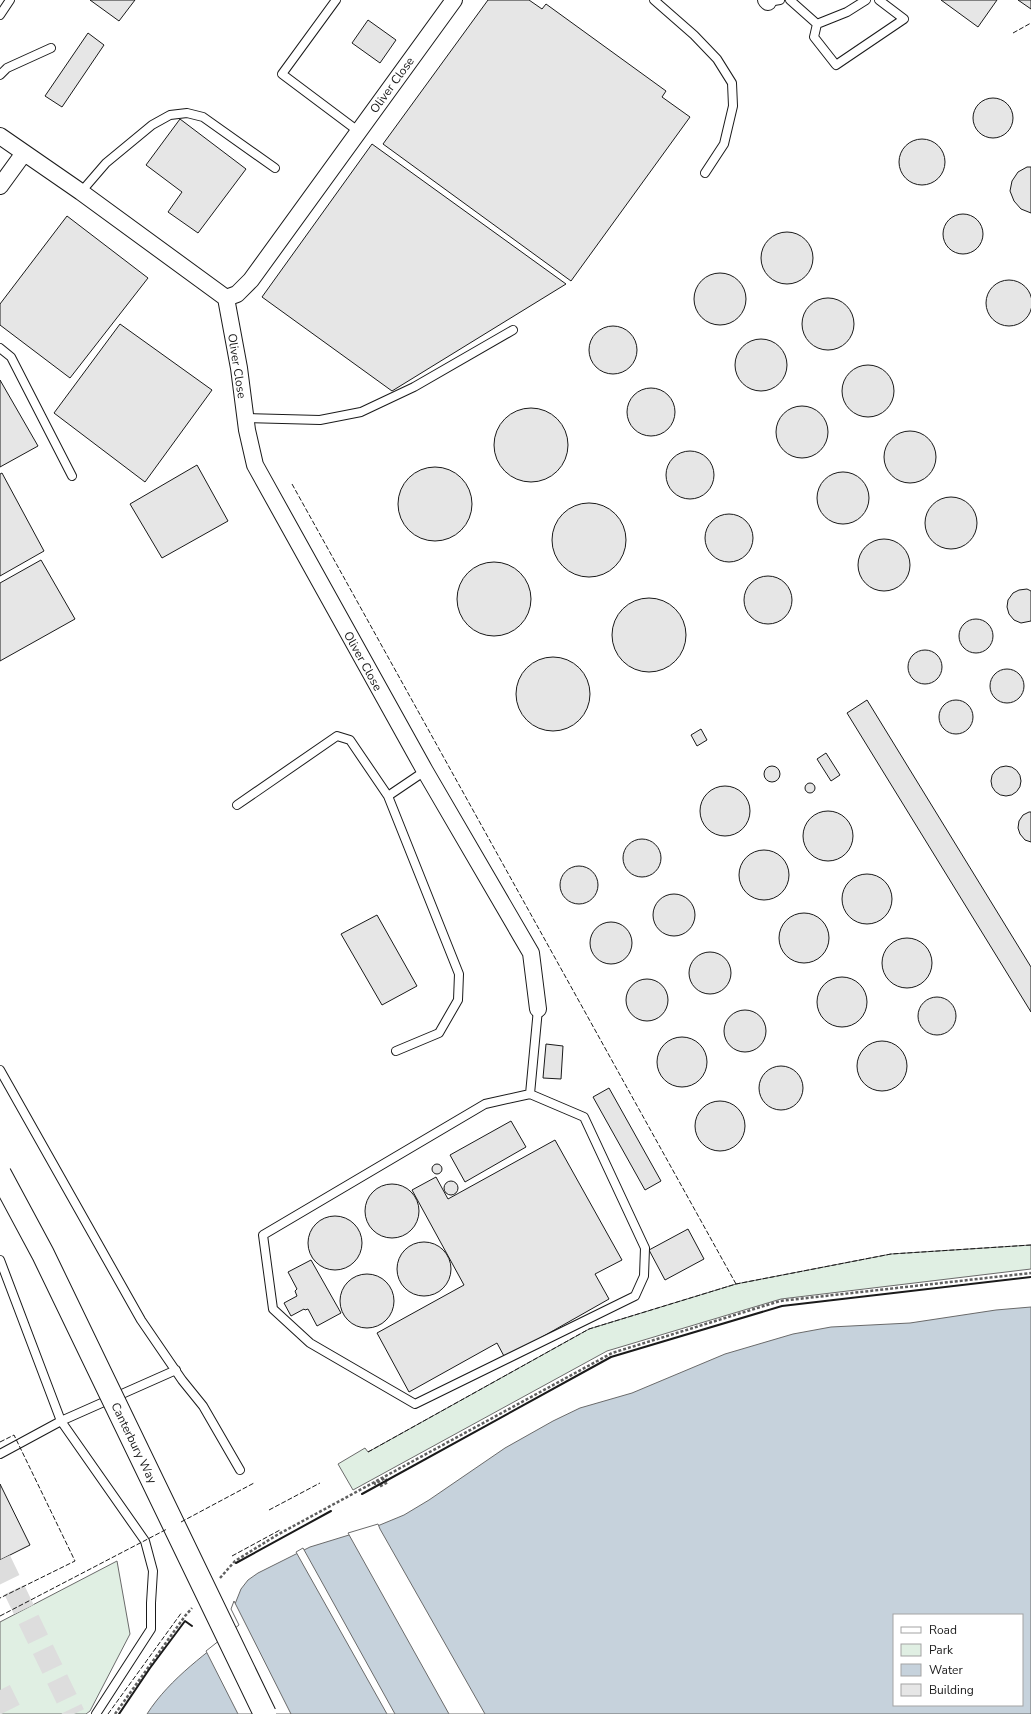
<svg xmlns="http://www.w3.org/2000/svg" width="1031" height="1714" font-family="'Nunito Sans',sans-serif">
<rect width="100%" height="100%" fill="#fff"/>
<!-- green -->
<path fill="#e0efe3" stroke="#6a6a6a" d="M 1031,1245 L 1031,1269 L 781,1299 L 607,1351 L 353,1490 L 338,1464 L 365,1448 L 368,1452 L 589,1329 L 736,1284 L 891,1254 Z
M 117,1561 L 130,1634 L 90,1711 L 86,1714 L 0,1714 L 0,1622 Z"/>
<!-- water -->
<path fill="#c6d2dc" stroke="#6a6a6a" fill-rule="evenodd" d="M 1031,1307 L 1031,1714 L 147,1714 C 170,1678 208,1652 241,1626 L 233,1609 L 241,1589 L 248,1580 L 258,1573 L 310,1547 L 375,1527 L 404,1515 L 429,1500 L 505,1448 L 553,1421 L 580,1408 L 632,1393 L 725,1354 L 793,1334 L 831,1327 L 910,1323 L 996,1310 ZM 894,1615 L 1022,1615 L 1022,1705 L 894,1705 Z"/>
<!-- pier -->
<path fill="#fff" stroke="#6a6a6a" d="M 378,1524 L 380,1529 L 485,1714 L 449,1714 L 348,1533 Z
M 303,1548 L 395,1714 L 387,1714 L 296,1552 Z
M 234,1601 L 291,1714 L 238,1714 L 206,1651 L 239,1625 L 231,1609 Z"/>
<!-- building -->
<path fill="#e6e6e6" stroke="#1a1a1a" d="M 90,0 L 135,0 L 119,21 Z
M 488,0 L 529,0 L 542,9 L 546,4 L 666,91 L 662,97 L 690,117 L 571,281 L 383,144 Z
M 941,0 L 997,0 L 978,27 Z
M 1018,0 L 1031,0 L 1031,9 Z
M 368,20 L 396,40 L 380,63 L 352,43 Z
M 88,33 L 104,45 L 62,107 L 45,96 Z
M973 118a20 20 0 1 1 40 0a20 20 0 1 1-40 0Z
M 180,119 L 246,169 L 198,233 L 168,212 L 182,192 L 146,165 Z
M899 162a23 23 0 1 1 46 0a23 23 0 1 1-46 0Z
M 372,144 L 566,284 L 392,391 L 262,297 Z
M 1027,167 L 1031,167 L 1031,213 L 1021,209 L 1014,201 L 1010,191 L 1012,181 L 1018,172 Z
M943 234a20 20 0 1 1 40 0a20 20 0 1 1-40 0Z
M 67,216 L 148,278 L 70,378 L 0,325 L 0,304 Z
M761 258a26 26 0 1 1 52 0a26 26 0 1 1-52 0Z
M694 299a26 26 0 1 1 52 0a26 26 0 1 1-52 0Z
M986 303a23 23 0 1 1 46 0a23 23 0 1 1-46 0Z
M802 324a26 26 0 1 1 52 0a26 26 0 1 1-52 0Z
M 120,324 L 212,390 L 145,482 L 54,413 Z
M589 350a24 24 0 1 1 48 0a24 24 0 1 1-48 0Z
M735 365a26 26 0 1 1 52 0a26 26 0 1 1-52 0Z
M842 391a26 26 0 1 1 52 0a26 26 0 1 1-52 0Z
M 0,380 L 38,446 L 0,467 Z
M627 412a24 24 0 1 1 48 0a24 24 0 1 1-48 0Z
M776 432a26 26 0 1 1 52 0a26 26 0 1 1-52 0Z
M494 445a37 37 0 1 1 74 0a37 37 0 1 1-74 0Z
M884 457a26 26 0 1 1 52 0a26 26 0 1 1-52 0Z
M666 475a24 24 0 1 1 48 0a24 24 0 1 1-48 0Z
M 197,465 L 228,521 L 162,558 L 130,504 Z
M398 504a37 37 0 1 1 74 0a37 37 0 1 1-74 0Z
M817 498a26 26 0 1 1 52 0a26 26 0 1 1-52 0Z
M 2,473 L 44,551 L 0,576 L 0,474 Z
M925 523a26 26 0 1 1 52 0a26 26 0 1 1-52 0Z
M552 540a37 37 0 1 1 74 0a37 37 0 1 1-74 0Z
M705 538a24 24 0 1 1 48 0a24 24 0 1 1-48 0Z
M858 565a26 26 0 1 1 52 0a26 26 0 1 1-52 0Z
M 41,560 L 75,619 L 0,661 L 0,583 Z
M457 599a37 37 0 1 1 74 0a37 37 0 1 1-74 0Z
M744 600a24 24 0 1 1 48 0a24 24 0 1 1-48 0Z
M 1027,589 L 1031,591 L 1031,621 L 1021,623 L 1014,620 L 1009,614 L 1007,607 L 1008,600 L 1013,593 L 1019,590 Z
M612 635a37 37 0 1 1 74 0a37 37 0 1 1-74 0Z
M959 636a17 17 0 1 1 34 0a17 17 0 1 1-34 0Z
M908 667a17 17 0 1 1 34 0a17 17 0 1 1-34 0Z
M516 694a37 37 0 1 1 74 0a37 37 0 1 1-74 0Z
M990 686a17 17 0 1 1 34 0a17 17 0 1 1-34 0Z
M 867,700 L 1031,967 L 1031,1012 L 847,713 Z
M939 717a17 17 0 1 1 34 0a17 17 0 1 1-34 0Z
M 701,729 L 707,740 L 697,746 L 691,735 Z
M 826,753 L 840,775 L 831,781 L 817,759 Z
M991 781a15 15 0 1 1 30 0a15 15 0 1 1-30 0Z
M764 774a8 8 0 1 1 16 0a8 8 0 1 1-16 0Z
M805 788a5 5 0 1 1 10 0a5 5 0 1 1-10 0Z
M700 811a25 25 0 1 1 50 0a25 25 0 1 1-50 0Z
M803 836a25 25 0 1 1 50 0a25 25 0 1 1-50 0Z
M 1029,812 L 1031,812 L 1031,842 L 1025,840 L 1020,834 L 1018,828 L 1019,821 L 1023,815 Z
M623 858a19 19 0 1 1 38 0a19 19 0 1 1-38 0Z
M739 875a25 25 0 1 1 50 0a25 25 0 1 1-50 0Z
M560 885a19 19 0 1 1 38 0a19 19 0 1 1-38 0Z
M842 899a25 25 0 1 1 50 0a25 25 0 1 1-50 0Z
M653 915a21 21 0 1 1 42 0a21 21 0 1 1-42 0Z
M779 938a25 25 0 1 1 50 0a25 25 0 1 1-50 0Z
M 377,915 L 417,986 L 382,1005 L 341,934 Z
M590 943a21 21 0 1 1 42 0a21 21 0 1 1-42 0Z
M882 963a25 25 0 1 1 50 0a25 25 0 1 1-50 0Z
M689 973a21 21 0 1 1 42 0a21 21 0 1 1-42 0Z
M817 1002a25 25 0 1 1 50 0a25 25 0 1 1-50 0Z
M626 1000a21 21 0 1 1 42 0a21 21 0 1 1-42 0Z
M918 1016a19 19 0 1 1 38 0a19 19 0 1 1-38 0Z
M724 1031a21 21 0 1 1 42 0a21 21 0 1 1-42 0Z
M657 1062a25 25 0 1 1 50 0a25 25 0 1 1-50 0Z
M857 1066a25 25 0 1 1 50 0a25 25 0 1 1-50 0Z
M 546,1044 L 563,1046 L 561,1079 L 543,1078 Z
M759 1088a22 22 0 1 1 44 0a22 22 0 1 1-44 0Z
M 609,1088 L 661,1181 L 645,1190 L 593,1097 Z
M695 1126a25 25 0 1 1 50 0a25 25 0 1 1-50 0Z
M 511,1121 L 526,1147 L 465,1182 L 450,1155 Z
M 555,1140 L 622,1260 L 595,1274 L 609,1299 L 505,1358 L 497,1343 L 409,1392 L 377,1333 L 464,1285 L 412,1190 L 436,1177 L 448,1199 Z
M432 1169a5 5 0 1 1 10 0a5 5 0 1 1-10 0Z
M444 1188a7 7 0 1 1 14 0a7 7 0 1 1-14 0Z
M365 1211a27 27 0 1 1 54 0a27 27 0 1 1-54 0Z
M308 1243a27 27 0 1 1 54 0a27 27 0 1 1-54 0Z
M 688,1229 L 704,1259 L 665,1280 L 649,1250 Z
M397 1269a27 27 0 1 1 54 0a27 27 0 1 1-54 0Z
M 311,1260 L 341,1313 L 317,1326 L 308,1309 L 305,1310 L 304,1309 L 291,1316 L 284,1303 L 297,1296 L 295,1291 L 297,1289 L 288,1272 Z
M340 1301a27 27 0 1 1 54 0a27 27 0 1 1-54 0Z
M 0,1484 L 30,1545 L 0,1560 Z"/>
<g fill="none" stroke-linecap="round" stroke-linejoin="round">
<!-- highway-tunnel -->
<path stroke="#ddd" stroke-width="22" stroke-dasharray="22 11" stroke-linecap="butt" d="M 0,1560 L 74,1714
M 0,1690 L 12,1714"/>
<!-- lane casing -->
<g stroke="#1a1a1a" stroke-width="10">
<path id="lane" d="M 336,0 L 282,74 L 358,131
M 654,0 L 694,35 L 717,59 L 732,83 L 733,106 L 724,144 L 705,173
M 790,0 L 817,24
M 768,2 L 780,0
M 0,15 L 10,0
M 817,24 L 814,37 L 836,65 L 904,19 L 879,0
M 817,24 L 847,12 L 866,0
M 0,75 L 7,68 L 51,48
M 81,192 L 106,163 L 152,125 L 170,115 L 187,113 L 203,117 L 275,168
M 0,348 L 11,357 L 72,476
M 245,418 L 320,420 L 361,412 L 414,387 L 513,330
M 388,796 L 459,974 L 458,1000 L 439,1033 L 396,1051
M 237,805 L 337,736 L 350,740 L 388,796 L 425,771
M 0,1070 L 141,1320 L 182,1380 L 203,1406 L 240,1470
M 530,1094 L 584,1117 L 645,1248 L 644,1276 L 635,1296 L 415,1404 L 310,1343 L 273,1309 L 263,1235 L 485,1104 L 530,1094 L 538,1009
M 0,1260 L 61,1421 L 145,1541 L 153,1571 L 151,1603 L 151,1629 L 96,1714
M 0,1454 L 61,1421 L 176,1370"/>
</g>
<!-- street casing -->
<g stroke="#1a1a1a" stroke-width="18">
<path id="street" d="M 766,0 L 768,2
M 0,136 L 81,192 L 226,298 L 237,294 L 251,280 L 454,0
M 0,186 L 24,153
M 226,298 L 239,368 L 247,430 L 255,465 L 425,771 L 531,953 L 538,1009"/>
</g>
<!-- path -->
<path stroke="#5f5f5f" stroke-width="2.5" stroke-dasharray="3 2" stroke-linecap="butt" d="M 374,1482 L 375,1484 L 385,1478 L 388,1482 L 379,1487
M 220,1578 L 235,1561 L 277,1535 L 612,1353 L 780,1301 L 1031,1273
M 115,1714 L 185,1616 L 192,1608"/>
<!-- lane -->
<use href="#lane" stroke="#fff" stroke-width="8"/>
<!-- street -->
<use href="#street" stroke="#fff" stroke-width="16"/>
<!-- highway-bridge casing -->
<g stroke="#1a1a1a" stroke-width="24" stroke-linecap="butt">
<path id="highway-bridge" d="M 0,1174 L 43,1254 L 265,1714"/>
</g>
<!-- highway-bridge -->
<use href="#highway-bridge" stroke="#fff" stroke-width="22"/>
<!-- fence -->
<path stroke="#1a1a1a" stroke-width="1" stroke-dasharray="5 2" stroke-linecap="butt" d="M 1013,33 L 1031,23
M 292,484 L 736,1284
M 0,1442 L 14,1435 L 75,1561 L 0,1598
M 368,1452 L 589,1329 L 736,1284 L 891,1254 L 1031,1245
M 269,1510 L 320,1483
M 181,1522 L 254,1483
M 232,1556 L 280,1530
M 0,1616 L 167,1529
M 108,1714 L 182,1612"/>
<!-- wall -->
<path stroke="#1a1a1a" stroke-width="2" d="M 362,1494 L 611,1357 L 782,1306 L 1031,1277
M 236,1563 L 331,1511
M 119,1714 L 150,1668 L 185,1621 L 192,1626"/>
</g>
<g text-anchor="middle" stroke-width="3" stroke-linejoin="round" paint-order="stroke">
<!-- street labels -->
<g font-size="12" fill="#1a1a1a" stroke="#fff">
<text transform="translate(392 85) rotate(-54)" y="4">Oliver Close</text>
<text transform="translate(237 366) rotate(81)" y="4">Oliver Close</text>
<text transform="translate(363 661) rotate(61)" y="4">Oliver Close</text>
<text transform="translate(134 1443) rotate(64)" y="4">Canterbury Way</text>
</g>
</g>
<!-- legend -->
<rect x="893" y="1614" width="130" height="92" fill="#ffffff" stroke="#a3a3a3"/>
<rect x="901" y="1627" width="20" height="6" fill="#ffffff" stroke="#a3a3a3"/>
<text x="929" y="1634" font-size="12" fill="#1a1a1a">Road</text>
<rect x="901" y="1644" width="20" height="12" fill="#e0efe3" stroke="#a3a3a3"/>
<text x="929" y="1654" font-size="12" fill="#1a1a1a">Park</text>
<rect x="901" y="1664" width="20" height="12" fill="#c6d2dc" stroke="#a3a3a3"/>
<text x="929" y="1674" font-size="12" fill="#1a1a1a">Water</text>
<rect x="901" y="1684" width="20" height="12" fill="#e6e6e6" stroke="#a3a3a3"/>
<text x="929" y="1694" font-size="12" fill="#1a1a1a">Building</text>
</svg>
